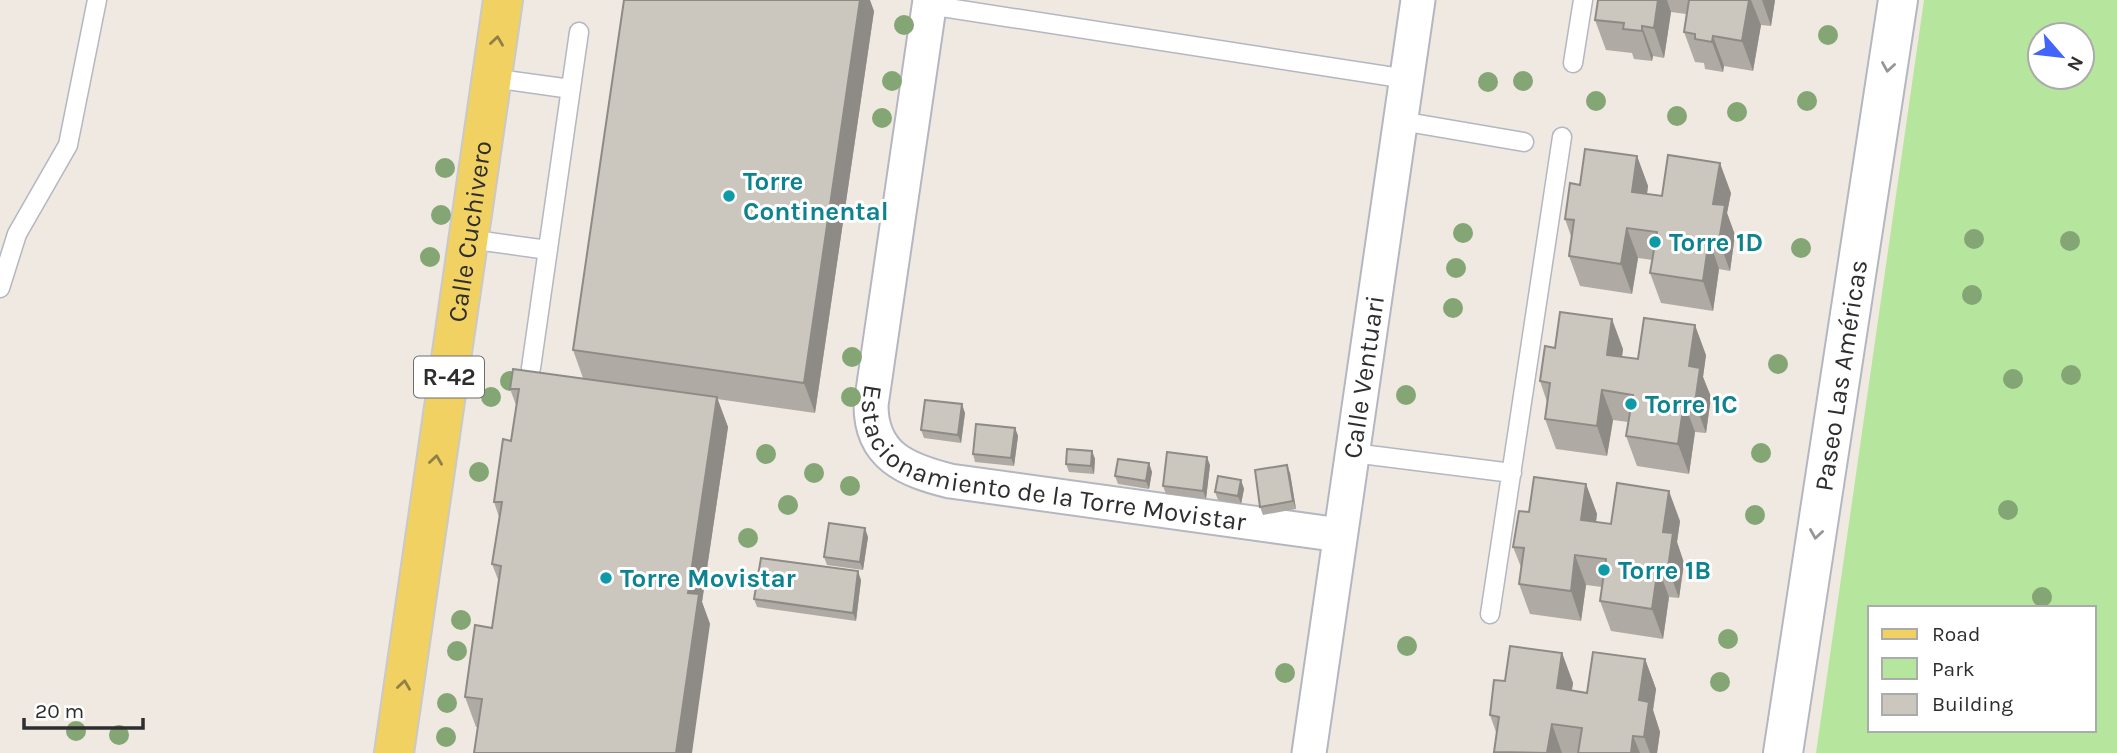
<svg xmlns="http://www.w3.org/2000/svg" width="2117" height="753" font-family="Karla,sans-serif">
<rect width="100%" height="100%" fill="#efe9e1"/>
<!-- green -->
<path fill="#b6e59e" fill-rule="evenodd" d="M 1924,0 L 2117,0 L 2117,753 L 1816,753 ZM 2040,35 L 2082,35 L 2082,77 L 2040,77 ZM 1870,608 L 2094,608 L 2094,730 L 1870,730 Z"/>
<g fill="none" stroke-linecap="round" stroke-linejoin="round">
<!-- service casing -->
<g stroke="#b4b7c1" stroke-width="21">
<path id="service" d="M 929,5 L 1407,79
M 1573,63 L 1583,0
M 492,78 L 571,89
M 1401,121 L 1524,142
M 468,239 L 548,250
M 0,288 L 17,234 L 68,145 L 97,0
M 531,368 L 579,32
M 1353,453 L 1512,473
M 1490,614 L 1562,137"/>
</g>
<!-- minor casing -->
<g stroke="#b4b7c1" stroke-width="37">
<g id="minor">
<path id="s1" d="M 930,0 L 871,405 C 871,456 906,470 950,481 L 1340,535"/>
<path id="s2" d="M 1309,753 L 1418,0"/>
</g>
</g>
<!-- secondary casing -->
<g stroke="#b4b7c1" stroke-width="42">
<g id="secondary">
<path id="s3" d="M 1783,753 L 1898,0"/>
</g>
</g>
<!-- primary casing -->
<g stroke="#c9c9c9" stroke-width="42">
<g id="primary">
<path id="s4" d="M 394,753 L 503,0"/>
</g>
</g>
<!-- service -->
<use href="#service" stroke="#fff" stroke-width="18"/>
<!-- minor -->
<use href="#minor" stroke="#fff" stroke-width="33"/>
<!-- secondary -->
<use href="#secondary" stroke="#fff" stroke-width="38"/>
<!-- primary -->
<use href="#primary" stroke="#f2d163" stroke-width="38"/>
</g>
<!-- trees -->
<g fill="#84a574">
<circle cx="904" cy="25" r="10"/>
<circle cx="1828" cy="35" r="10"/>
<circle cx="892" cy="81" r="10"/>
<circle cx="1523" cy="81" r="10"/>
<circle cx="1488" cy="82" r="10"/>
<circle cx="1596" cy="101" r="10"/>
<circle cx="1807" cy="101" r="10"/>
<circle cx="1737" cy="112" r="10"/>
<circle cx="1677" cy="116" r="10"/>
<circle cx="882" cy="118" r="10"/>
<circle cx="445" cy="168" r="10"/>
<circle cx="441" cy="215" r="10"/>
<circle cx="1463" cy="233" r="10"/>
<circle cx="1974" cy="239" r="10"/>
<circle cx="2070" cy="241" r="10"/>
<circle cx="1801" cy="248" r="10"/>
<circle cx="430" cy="257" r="10"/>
<circle cx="1456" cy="268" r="10"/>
<circle cx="1972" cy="295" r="10"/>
<circle cx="1453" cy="308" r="10"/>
<circle cx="852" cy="357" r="10"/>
<circle cx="1778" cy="364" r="10"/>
<circle cx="2071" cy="375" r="10"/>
<circle cx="2013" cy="379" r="10"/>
<circle cx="510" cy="381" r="10"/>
<circle cx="1406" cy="395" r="10"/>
<circle cx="491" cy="397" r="10"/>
<circle cx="851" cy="397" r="10"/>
<circle cx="1761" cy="453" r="10"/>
<circle cx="766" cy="454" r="10"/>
<circle cx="479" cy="472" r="10"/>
<circle cx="814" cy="473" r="10"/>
<circle cx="850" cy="486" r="10"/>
<circle cx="788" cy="505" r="10"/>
<circle cx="2008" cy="510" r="10"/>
<circle cx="1755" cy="515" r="10"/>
<circle cx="748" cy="538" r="10"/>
<circle cx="2042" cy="597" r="10"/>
<circle cx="461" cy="620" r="10"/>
<circle cx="1728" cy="639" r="10"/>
<circle cx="1407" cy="646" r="10"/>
<circle cx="457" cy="651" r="10"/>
<circle cx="1285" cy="673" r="10"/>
<circle cx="1720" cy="682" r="10"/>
<circle cx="447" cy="703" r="10"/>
<circle cx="76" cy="731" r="10"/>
<circle cx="119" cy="735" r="10"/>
<circle cx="446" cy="737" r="10"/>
</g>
<!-- wall -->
<path fill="#afaba4" d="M 1598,0 L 1775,0 L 1771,26 L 1761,25 L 1753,71 L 1724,66 L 1723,72 L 1705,69 L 1704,63 L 1695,62 L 1684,32 L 1686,14 L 1671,12 L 1664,58 L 1653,56 L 1652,61 L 1634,59 L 1632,53 L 1606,50 L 1595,20 Z
M 874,11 L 815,413 L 717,399 L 728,427 L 702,602 L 710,624 L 478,727 L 476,727 L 465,697 L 492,628 L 499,582 L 492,564 L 499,517 L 494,502 L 511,441 L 516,405 L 510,389 L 583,378 L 573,350 Z
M 1637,156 L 1648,186 L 1647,194 L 1662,196 L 1731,193 L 1727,213 L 1735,235 L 1730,271 L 1719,269 L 1713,311 L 1661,303 L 1650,273 L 1653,260 L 1638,258 L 1632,294 L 1580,286 L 1569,256 L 1572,239 L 1565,219 Z
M 1555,348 L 1623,349 L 1622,357 L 1638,359 L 1706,355 L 1703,377 L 1711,397 L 1706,433 L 1695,432 L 1689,474 L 1637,466 L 1626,436 L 1628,422 L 1613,420 L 1607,456 L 1556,449 L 1545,419 L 1547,402 L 1540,381 Z
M 965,413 L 961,443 L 924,438 L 921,430 Z
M 1015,428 L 1018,436 L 1014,466 L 975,462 L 973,454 Z
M 1092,451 L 1095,459 L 1094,474 L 1069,472 L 1066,464 Z
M 1149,463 L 1152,472 L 1149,489 L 1118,484 L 1115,476 Z
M 1210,465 L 1206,499 L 1166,494 L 1163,486 Z
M 1290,473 L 1296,509 L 1263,515 L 1260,507 Z
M 1241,480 L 1244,489 L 1241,504 L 1218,500 L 1215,492 Z
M 1586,484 L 1597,514 L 1596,522 L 1611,524 L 1680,521 L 1677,542 L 1684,563 L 1679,598 L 1669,597 L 1663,639 L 1611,631 L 1600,601 L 1602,587 L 1586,585 L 1581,621 L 1530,614 L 1519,584 L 1521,567 L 1513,547 L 1529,512 Z
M 868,537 L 863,570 L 827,565 L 824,557 Z
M 861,580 L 856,621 L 757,607 L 754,599 Z
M 1562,653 L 1573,683 L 1572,690 L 1587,693 L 1645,659 L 1656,689 L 1653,710 L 1660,732 L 1657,753 L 1494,753 L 1497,735 L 1490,715 L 1505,681 Z"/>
<!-- shaded-wall -->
<path fill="#8e8b86" d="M 860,0 L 870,0 L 874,11 L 815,413 L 804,383 Z
M 1658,0 L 1667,0 L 1671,12 L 1664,58 L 1654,28 Z
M 1749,0 L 1751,0 L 1761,25 L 1753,71 L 1742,41 Z
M 1762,0 L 1775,0 L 1771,26 Z
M 1642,26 L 1653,56 L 1652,61 L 1642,31 Z
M 1713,36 L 1724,66 L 1723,72 L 1712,42 Z
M 1637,156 L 1648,186 L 1643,222 L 1632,192 Z
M 1720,163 L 1731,193 L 1727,213 L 1735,235 L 1730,271 L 1719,241 L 1713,204 Z
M 1627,228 L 1638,258 L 1632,294 L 1621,264 Z
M 1709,239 L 1719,269 L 1713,311 L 1703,281 Z
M 1612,319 L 1623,349 L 1618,385 L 1607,355 Z
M 1695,325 L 1706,355 L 1703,377 L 1711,397 L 1706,433 L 1695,403 L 1689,366 Z
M 1602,390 L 1613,420 L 1607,456 L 1597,426 Z
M 717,397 L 728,427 L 702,602 L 710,624 L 692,753 L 676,753 L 688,593 Z
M 1684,402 L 1695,432 L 1689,474 L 1678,444 Z
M 962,404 L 965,413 L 961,443 L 958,435 Z
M 1015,428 L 1018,436 L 1014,466 L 1011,458 Z
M 1092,451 L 1095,459 L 1094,474 L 1091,466 Z
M 1207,457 L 1210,465 L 1206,499 L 1203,491 Z
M 1149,463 L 1152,472 L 1149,489 L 1146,481 Z
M 1287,465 L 1290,473 L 1296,509 L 1293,501 Z
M 1241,480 L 1244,489 L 1241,504 L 1238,496 Z
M 1586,484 L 1597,514 L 1592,550 L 1581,520 Z
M 1669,491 L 1680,521 L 1677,542 L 1684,563 L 1679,598 L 1668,568 L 1663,532 Z
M 865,528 L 868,537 L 863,570 L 860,562 Z
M 1575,555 L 1586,585 L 1581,621 L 1571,591 Z
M 1658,567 L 1669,597 L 1663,639 L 1652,609 Z
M 858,571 L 861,580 L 856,621 L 853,613 Z
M 1562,653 L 1573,683 L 1567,718 L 1557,688 Z
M 1645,659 L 1656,689 L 1653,710 L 1660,732 L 1657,753 L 1650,753 L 1644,737 L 1639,700 Z
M 1552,724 L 1562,753 L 1547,753 Z
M 1633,736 L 1640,753 L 1631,753 Z"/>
<!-- building -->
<path fill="#cbc7bf" stroke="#8e8b86" stroke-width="2" d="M 624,0 L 860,0 L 804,383 L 573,350 Z
M 1598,0 L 1658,0 L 1654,28 L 1642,26 L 1642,31 L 1623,29 L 1624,23 L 1595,20 Z
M 1689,0 L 1749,0 L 1742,41 L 1713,36 L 1712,42 L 1695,39 L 1695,34 L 1684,32 Z
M 1585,149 L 1637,156 L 1632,192 L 1662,196 L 1668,155 L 1720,163 L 1713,204 L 1725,205 L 1719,241 L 1709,239 L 1703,281 L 1650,273 L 1657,232 L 1627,228 L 1621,264 L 1569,256 L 1574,220 L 1565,219 L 1570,183 L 1580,185 Z
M 1560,312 L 1612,319 L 1607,355 L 1638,359 L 1644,318 L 1695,325 L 1689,366 L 1700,368 L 1695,403 L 1684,402 L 1678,444 L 1626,436 L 1633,395 L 1602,390 L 1597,426 L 1545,419 L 1550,383 L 1540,381 L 1545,346 L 1555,348 Z
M 513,369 L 717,397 L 688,593 L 699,594 L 676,753 L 474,753 L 482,699 L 465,697 L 475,625 L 492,628 L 501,566 L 492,564 L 502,502 L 494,502 L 503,439 L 511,441 L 519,389 L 510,389 Z
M 925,400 L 962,404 L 958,435 L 921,430 Z
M 976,424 L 1015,428 L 1011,458 L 973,454 Z
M 1067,449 L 1092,451 L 1091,466 L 1066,464 Z
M 1167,452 L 1207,457 L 1203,491 L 1163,486 Z
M 1118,459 L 1149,463 L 1146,481 L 1115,476 Z
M 1287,465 L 1293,501 L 1260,507 L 1255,470 Z
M 1218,476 L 1241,480 L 1238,496 L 1215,492 Z
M 1534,477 L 1586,484 L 1581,520 L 1611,524 L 1617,483 L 1669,491 L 1663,532 L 1673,533 L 1668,568 L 1658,567 L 1652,609 L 1600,601 L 1606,559 L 1575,555 L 1571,591 L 1519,584 L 1524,548 L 1513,547 L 1519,511 L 1529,512 Z
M 829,523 L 865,528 L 860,562 L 824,557 Z
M 761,558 L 858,571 L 853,613 L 754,599 Z
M 1510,646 L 1562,653 L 1557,688 L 1587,693 L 1593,652 L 1645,659 L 1639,700 L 1649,702 L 1644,737 L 1633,736 L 1631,753 L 1578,753 L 1582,728 L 1552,724 L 1547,753 L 1494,752 L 1499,717 L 1490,715 L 1494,680 L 1505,681 Z"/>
<!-- one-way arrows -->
<defs><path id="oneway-chevron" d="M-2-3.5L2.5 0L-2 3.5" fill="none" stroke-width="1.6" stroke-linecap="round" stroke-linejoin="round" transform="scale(1.75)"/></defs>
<g stroke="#908048">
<use href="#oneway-chevron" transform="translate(497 41) rotate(-82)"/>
<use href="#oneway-chevron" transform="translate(436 460) rotate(-82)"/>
<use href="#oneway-chevron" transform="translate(404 685) rotate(-82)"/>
</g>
<g stroke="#969696">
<use href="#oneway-chevron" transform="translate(1888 67) rotate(99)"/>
<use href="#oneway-chevron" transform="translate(1816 534) rotate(99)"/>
</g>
<!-- markers -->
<g fill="#0f9aa8" stroke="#fff" stroke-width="2.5">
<circle cx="729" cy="196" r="7"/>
<circle cx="1655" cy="242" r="7"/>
<circle cx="1631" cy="404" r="7"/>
<circle cx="1604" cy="570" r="7"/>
<circle cx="606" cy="578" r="7"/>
</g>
<g text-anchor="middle" stroke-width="6" stroke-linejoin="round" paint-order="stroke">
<!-- shield labels -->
<rect fill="#fff" stroke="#6d6d6d" stroke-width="2" x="414" y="356.5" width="70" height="41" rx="5"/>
<g font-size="24" font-weight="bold" fill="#2e2e2e">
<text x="449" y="385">R-42</text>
</g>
<!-- culture labels -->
<g font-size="26" font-weight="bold" fill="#0d838f" stroke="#fff" text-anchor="start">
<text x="743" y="190">Torre<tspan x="743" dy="30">Continental</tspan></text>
<text x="1669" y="251">Torre 1D</text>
<text x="1645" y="413">Torre 1C</text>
<text x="1618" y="579">Torre 1B</text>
<text x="620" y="587">Torre Movistar</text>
</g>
<!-- street labels -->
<g font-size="26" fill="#2e2e2e" stroke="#fff">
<text dy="9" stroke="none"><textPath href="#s4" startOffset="527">Calle Cuchivero</textPath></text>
<text dy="9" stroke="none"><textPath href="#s3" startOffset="382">Paseo Las Américas</textPath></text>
<text dy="9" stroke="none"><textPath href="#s2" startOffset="380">Calle Ventuari</textPath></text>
<text dy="9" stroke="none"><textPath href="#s1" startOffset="609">Estacionamiento de la Torre Movistar</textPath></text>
</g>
</g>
<!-- legend -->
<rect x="1868" y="606" width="228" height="126" fill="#ffffff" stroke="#ababab" stroke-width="2"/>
<rect x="1882" y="629" width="35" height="10" fill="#f2d163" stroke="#ababab" stroke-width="2"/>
<text x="1932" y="641" font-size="21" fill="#2e2e2e">Road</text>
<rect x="1882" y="658" width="35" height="21" fill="#b6e59e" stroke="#ababab" stroke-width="2"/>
<text x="1932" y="676" font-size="21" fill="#2e2e2e">Park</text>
<rect x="1882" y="694" width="35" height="21" fill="#cbc7bf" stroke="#ababab" stroke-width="2"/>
<text x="1932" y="711" font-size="21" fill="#2e2e2e">Building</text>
<!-- north arrow -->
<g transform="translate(2061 56) rotate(118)"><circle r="33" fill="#ffffff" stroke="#ababab" stroke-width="2"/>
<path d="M0-5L12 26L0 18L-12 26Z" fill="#4264fb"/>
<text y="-10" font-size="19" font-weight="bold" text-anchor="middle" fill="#2e2e2e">N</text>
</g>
<!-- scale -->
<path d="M24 718v10h119v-10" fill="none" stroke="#2e2e2e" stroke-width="3.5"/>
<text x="35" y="718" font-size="21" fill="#2e2e2e" stroke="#ffffff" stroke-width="5" paint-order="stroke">20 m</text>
</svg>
